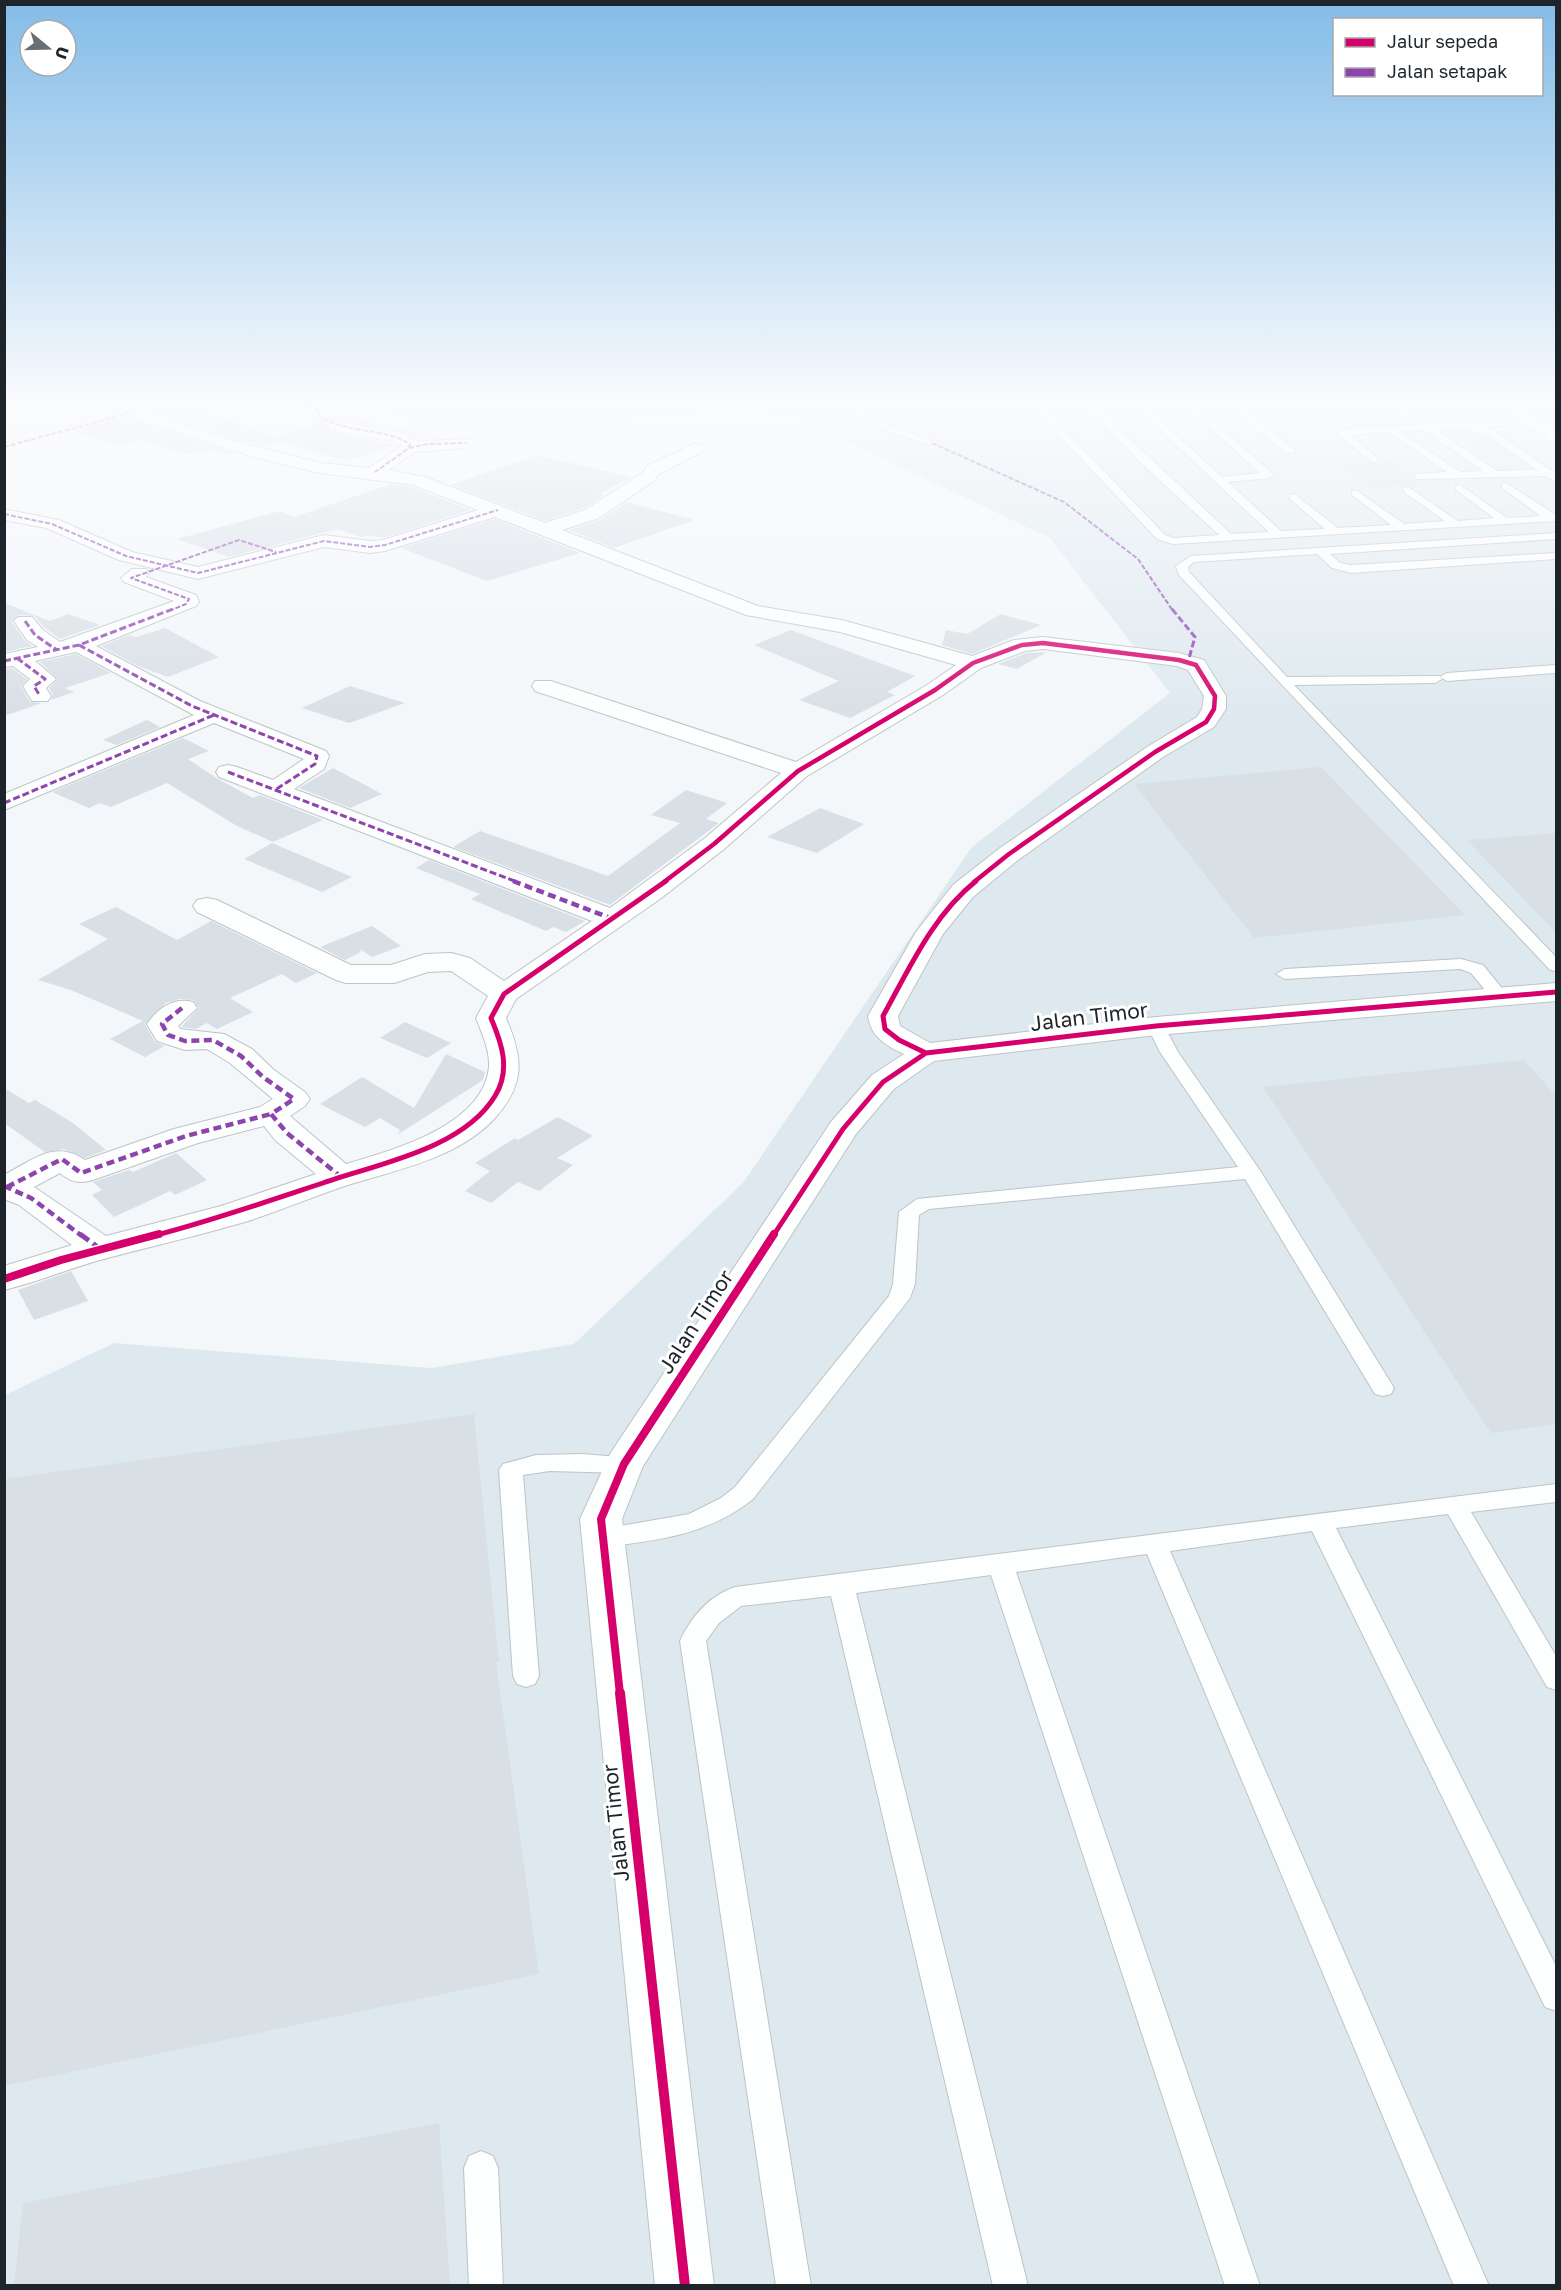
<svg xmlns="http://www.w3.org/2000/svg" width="1561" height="2290" font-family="'Golos Text',sans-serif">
<rect width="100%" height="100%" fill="#f3f7fa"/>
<!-- built -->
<path fill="#dee9ef" d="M 340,401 L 1556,401 L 1556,2285 L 5,2286 L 5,1395 L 114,1343 L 431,1368 L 574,1344 L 743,1183 L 971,848 L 1170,693 L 1050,538 L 792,415 L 732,411 L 456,430 Z"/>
<!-- building -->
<path fill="#d8dfe5" d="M 1463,401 L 1482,401 L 1483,419 L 1436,421 L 1421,410 L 1456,406 Z
M 171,405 L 210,414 L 278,437 L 330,420 L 326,425 L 330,432 L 394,445 L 348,461 L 277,442 L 262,446 L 148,410 Z
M 343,415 L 425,434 L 415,437 L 402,431 L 330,420 Z
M 123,417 L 235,453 L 228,455 L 211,450 L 188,455 L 140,440 L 118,446 L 70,430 Z
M 1467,430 L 1483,435 L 1530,468 L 1500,469 L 1450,431 Z
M 536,455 L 602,470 L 632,477 L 599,494 L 604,495 L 584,508 L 545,521 L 451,485 Z
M 1390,460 L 1413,479 L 1423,483 L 1372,487 L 1342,463 L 1368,462 L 1374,465 L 1379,461 Z
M 391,484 L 412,487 L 471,510 L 383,538 L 367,535 L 360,537 L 338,529 L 229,557 L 177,539 L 280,511 L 294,517 Z
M 627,502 L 694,520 L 614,548 L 569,530 L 600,520 Z
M 495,519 L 580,553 L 487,581 L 401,548 Z
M 4,603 L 50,621 L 68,614 L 100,625 L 60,639 L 45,628 L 34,616 L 18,615 L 12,622 L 25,641 L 32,646 L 4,652 Z
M 1001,614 L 1041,625 L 972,654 L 942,645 L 946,630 L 967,634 Z
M 165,628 L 219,657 L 168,677 L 138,666 L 101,646 L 129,635 L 136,637 Z
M 791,630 L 915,676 L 887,692 L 895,695 L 850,718 L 799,700 L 839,681 L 754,645 Z
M 1047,652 L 1017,669 L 998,664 L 1026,653 Z
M 76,654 L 111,673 L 65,688 L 74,692 L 51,700 L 53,695 L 49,688 L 58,679 L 40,662 Z
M 12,668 L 27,679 L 21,686 L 30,702 L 42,703 L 4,716 L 4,669 Z
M 350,686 L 405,703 L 349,723 L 302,708 Z
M 147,720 L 160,727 L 117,745 L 103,740 Z
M 183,738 L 209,751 L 188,759 L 218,779 L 253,798 L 260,795 L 323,820 L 273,842 L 237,826 L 167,783 L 111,807 L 100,803 L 89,808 L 52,792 Z
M 1321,767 L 1465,915 L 1254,938 L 1134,784 Z
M 333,768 L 382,794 L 350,808 L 299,788 Z
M 686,790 L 727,803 L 706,819 L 719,823 L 610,905 L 453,847 L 480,831 L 608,876 L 680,823 L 651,815 Z
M 820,808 L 864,824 L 817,853 L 767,837 Z
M 1557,833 L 1557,934 L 1467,840 Z
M 272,843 L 352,877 L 322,892 L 244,859 Z
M 429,860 L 585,921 L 566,932 L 553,927 L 546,931 L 471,899 L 480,894 L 416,868 Z
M 116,907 L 177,940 L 211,921 L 317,973 L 296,983 L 282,974 L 230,998 L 253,1012 L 217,1029 L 207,1023 L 196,1029 L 181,1027 L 199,1008 L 193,1000 L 179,999 L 166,1003 L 145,1024 L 155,1042 L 165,1046 L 145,1057 L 110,1039 L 143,1021 L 71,990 L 38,980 L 108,939 L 79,924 Z
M 372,926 L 401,946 L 372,957 L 360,949 L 361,952 L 345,960 L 320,947 Z
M 405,1022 L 451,1043 L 427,1058 L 380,1038 Z
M 446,1054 L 485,1072 L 483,1080 L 397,1135 L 400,1130 L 380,1118 L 365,1127 L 320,1104 L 362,1077 L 414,1108 Z
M 1524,1060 L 1557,1097 L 1557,1424 L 1491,1433 L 1263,1087 Z
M 4,1088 L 29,1103 L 35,1100 L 73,1123 L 106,1150 L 85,1158 L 64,1149 L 45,1152 L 4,1123 Z
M 558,1117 L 593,1136 L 557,1158 L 573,1165 L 539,1191 L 518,1182 L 491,1203 L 465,1191 L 490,1171 L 475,1163 L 515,1138 L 518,1140 Z
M 176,1153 L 207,1180 L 175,1195 L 170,1191 L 114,1217 L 92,1195 L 102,1190 L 93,1182 L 129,1170 L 133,1172 Z
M 71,1271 L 88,1301 L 34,1320 L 18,1290 Z
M 474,1414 L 499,1662 L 496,1662 L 539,1974 L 4,2086 L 4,1479 Z
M 439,2123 L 450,2286 L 14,2286 L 23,2203 Z"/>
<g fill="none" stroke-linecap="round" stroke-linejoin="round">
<!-- lane casing -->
<g stroke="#bec3c7" stroke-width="2">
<path id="lane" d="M 840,401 L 850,401 L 867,417 L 937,443 L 928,445 L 861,421 Z
M 1027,401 L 1037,401 L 1165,535 L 1174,538 L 1219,535 L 1142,464 L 1080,401 L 1090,401 L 1231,534 L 1269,532 L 1129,401 L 1139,401 L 1222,477 L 1260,473 L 1181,401 L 1191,401 L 1274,475 L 1269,478 L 1228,482 L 1281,531 L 1325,529 L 1290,499 L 1290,495 L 1294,494 L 1338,528 L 1391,525 L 1352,495 L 1352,491 L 1356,490 L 1404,524 L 1445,521 L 1404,492 L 1404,488 L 1408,487 L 1458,521 L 1494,518 L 1456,490 L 1456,486 L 1460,485 L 1507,518 L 1541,516 L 1502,488 L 1502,484 L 1506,483 L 1556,515 L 1556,521 L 1173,544 L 1157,539 Z
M 1223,401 L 1234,401 L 1294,449 L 1294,453 L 1286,453 Z
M 1277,401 L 1288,401 L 1302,412 L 1294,414 Z
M 1430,401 L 1461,401 L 1456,404 L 1405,409 L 1428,424 L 1534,419 L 1536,421 L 1531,424 L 1483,427 L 1490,428 L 1550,470 L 1556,471 L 1556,482 L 1545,476 L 1419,479 L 1415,478 L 1415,474 L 1447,472 L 1389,432 L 1350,435 L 1377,458 L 1377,462 L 1373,463 L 1339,435 L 1341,430 L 1344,429 L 1416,425 L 1391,407 ZM 1469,428 L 1470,431 L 1484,433 L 1537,470 L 1497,471 L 1436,430 ZM 1424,430 L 1483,471 L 1460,472 L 1401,432 Z
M 1556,533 L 1556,539 L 1330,554 L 1340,563 L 1351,565 L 1556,553 L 1556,559 L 1351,573 L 1332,568 L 1317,554 L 1194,562 L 1188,567 L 1189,572 L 1287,677 L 1440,676 L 1442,679 L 1435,683 L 1294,685 L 1556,957 L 1556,971 L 1550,970 L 1179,575 L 1176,566 L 1191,556 Z
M 1556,665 L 1556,673 L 1447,681 L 1440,677 L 1447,673 Z
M 1461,959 L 1483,965 L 1509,997 L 1506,1001 L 1494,1001 L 1471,973 L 1460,969 L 1285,979 L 1276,974 L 1285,969 Z
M 1156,1021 L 1162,1022 L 1178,1052 L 1261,1172 L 1394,1388 L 1391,1394 L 1383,1396 L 1375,1394 L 1245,1179 L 929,1209 L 919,1215 L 915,1284 L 910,1298 L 753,1499 C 709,1535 655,1541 601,1547 L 592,1545 L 589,1538 L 592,1531 L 689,1514 L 721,1498 L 735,1487 L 889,1296 L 893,1284 L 899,1212 L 917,1199 L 1238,1167 L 1160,1052 L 1147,1026 Z
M 582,1454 L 632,1458 L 636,1464 L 632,1470 L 624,1473 L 550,1471 L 523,1475 L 539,1676 L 535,1684 L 526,1687 L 517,1684 L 513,1676 L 499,1470 L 503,1464 L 536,1455 Z
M 1556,1484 L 1556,1502 L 1471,1512 L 1556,1656 L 1556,1690 L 1547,1687 L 1448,1514 L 1336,1528 L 1556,1966 L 1556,2011 L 1545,2007 L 1312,1531 L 1170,1551 L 1489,2286 L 1454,2286 L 1147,1554 L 1016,1572 L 1260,2286 L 1225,2286 L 991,1575 L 856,1593 L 1028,2286 L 993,2286 L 831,1596 L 741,1606 L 719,1623 L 706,1641 L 811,2286 L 776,2286 L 680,1641 C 691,1617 709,1596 735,1587 Z
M 481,2151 L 493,2156 L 498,2168 L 503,2286 L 469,2286 L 464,2168 L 469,2156 Z"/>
</g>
<!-- street casing -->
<g stroke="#bec3c7" stroke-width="2">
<path id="street" d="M 89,401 L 112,401 L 241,443 L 320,463 L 369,468 L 401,446 L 391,441 L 330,430 L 328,426 L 330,422 L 336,421 L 402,433 L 417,441 L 473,439 L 475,443 L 467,448 L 415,452 L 389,470 L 425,477 L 545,523 L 585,510 L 642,473 L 647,466 L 696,443 L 702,444 L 705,448 L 702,452 L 659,474 L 654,481 L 599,518 L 562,530 L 758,606 L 842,620 L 972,656 L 1014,640 L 1043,637 L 1179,653 L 1204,660 L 1226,696 L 1226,709 L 1214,727 L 1163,757 L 1018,860 L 973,897 L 943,934 L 898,1016 L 900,1026 L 930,1043 L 1156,1017 L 1556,983 L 1556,1001 L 1156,1035 L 934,1061 L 894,1089 L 856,1134 L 643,1466 L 622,1519 L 714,2286 L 655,2286 L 580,1519 L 610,1454 L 831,1122 L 872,1075 L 904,1054 C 885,1045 871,1037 868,1016 L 916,932 L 953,885 L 1000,848 L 1147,747 L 1197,717 L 1202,709 L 1204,696 L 1188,670 L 1177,666 L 1043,649 L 1025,651 L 981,668 L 943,695 L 807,776 L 723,850 L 660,899 L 516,999 L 506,1018 C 523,1058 526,1083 495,1118 C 457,1160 390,1171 339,1188 C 307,1199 277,1212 245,1222 C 197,1236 148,1247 100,1260 C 68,1269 37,1282 4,1290 L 4,1266 L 72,1245 L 19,1205 L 4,1199 L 4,1175 C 33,1160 55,1139 85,1160 L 174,1129 L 260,1107 L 273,1099 L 230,1063 L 207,1049 L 185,1050 L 157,1041 L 147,1024 C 158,1008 174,997 193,1002 L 197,1008 L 178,1026 L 180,1029 L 224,1034 L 252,1049 L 274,1070 L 305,1092 L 310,1099 L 305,1106 L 290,1116 L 346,1164 C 393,1150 483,1126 489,1067 C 490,1050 482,1034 476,1018 L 488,996 L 451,971 L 428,972 L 394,983 L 346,983 L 336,980 L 197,912 L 193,906 L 197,900 L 207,898 L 217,900 L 351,965 L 391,965 L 425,954 L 451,953 L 470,958 L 504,981 L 592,921 L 219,777 L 216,772 L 219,767 L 228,765 L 237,767 L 273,780 L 304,759 L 214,723 L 4,810 L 4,794 L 194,715 L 76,652 L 35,661 L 56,679 L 46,688 L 51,696 L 48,701 L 32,701 L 23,686 L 30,679 L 13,666 L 4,667 L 4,654 L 38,647 L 27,640 L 14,621 L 18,617 L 32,617 L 43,630 L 60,642 L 174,601 L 124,582 L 121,578 L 132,569 L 146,569 L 149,573 L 146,577 L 196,595 L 199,602 L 196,606 L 96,646 L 200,701 L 326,751 L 329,756 L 324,769 L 294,789 L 610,908 L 705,838 L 781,773 L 535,691 L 532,686 L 535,681 L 551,681 L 796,762 L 927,685 L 956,665 L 840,632 L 746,615 L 495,517 L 385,551 L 370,553 L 324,547 L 198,579 L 119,560 L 46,528 L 4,520 L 4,509 L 59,520 L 132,552 L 198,567 L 324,535 L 370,541 L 383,540 L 478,510 L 413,485 L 320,473 L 257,458 L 91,404 ZM 264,1126 L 275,1140 L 316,1174 L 221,1206 L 106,1236 L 34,1187 L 60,1173 C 71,1182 79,1184 93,1180 L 198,1143 Z
M 1490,401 L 1509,401 L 1556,430 L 1556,442 L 1550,441 Z"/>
</g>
<!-- lane -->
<use href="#lane" fill="#fdfefe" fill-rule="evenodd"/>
<!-- street -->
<use href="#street" fill="#fdfefe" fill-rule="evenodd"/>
<!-- quiet-far3 -->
<path stroke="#8e44ad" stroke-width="2" stroke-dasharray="5 2" stroke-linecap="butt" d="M 295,401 L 319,411 L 320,417 C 348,434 382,427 410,444 L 409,448 L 375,472
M 932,443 L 1064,502 L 1138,559 L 1173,611
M 4,447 L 133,412
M 409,448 L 428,444 L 467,443
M 4,514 L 52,524 L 126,556 L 198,573 L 324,541 L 370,547 L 385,545 L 498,510
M 169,611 L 186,604 L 189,599 L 131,578 L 239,540 L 276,552"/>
<!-- quiet-far2 -->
<path stroke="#8e44ad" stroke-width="3" stroke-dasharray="7 3" stroke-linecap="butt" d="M 1172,609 L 1195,637 L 1188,662
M 25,621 L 35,635 L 57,650
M 79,645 L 192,706 L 317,756 L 315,764 L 275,790
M 17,658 L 45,679 L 34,686 L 40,696
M 4,661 L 79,645 L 173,609
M 228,772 L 517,882
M 4,803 L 214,715"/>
<!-- quiet-far1 -->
<path stroke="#8e44ad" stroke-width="4.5" stroke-dasharray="8 4.5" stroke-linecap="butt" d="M 513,881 L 613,919
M 182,1008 L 162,1024 L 168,1035 L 185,1041 L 213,1040 L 241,1056 L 263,1077 L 294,1099 L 271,1114 L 287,1133 L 341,1177
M 4,1186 L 31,1198 L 82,1236
M 7,1187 L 62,1159 L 81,1173 L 186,1136 L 271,1114"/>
<!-- quiet -->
<path stroke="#8e44ad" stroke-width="5" stroke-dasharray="11 5" stroke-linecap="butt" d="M 80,1234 L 99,1248"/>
<!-- cycleway-far3 casing -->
<g stroke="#fff" stroke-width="8">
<path id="cycleway-far3" d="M 664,882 L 714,844 L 798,771 L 935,690 L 973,663 L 1022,645 L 1043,643 L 1179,660 L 1196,665 L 1215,696 L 1214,709 L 1206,722 L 1155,752 L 1009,854 L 974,882"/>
</g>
<!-- cycleway-far2 casing -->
<g stroke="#fff" stroke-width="9">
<path id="cycleway-far2" d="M 926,1053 L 899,1040 L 885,1029 L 883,1016 C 909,969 933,915 976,881
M 153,1236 C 211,1221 266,1202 323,1183 C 377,1164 463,1149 495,1096 C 511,1070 502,1044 491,1018 L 504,994 L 666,881
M 773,1236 L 843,1129 L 883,1082 L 926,1053 L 1156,1026 L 1556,992"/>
</g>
<!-- cycleway-far1 casing -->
<g stroke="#fff" stroke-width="11">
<path id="cycleway-far1" d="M 4,1279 L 61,1260 L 159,1234
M 620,1694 L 601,1519 L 624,1464 L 774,1234"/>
</g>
<!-- cycleway casing -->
<g stroke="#fff" stroke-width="14">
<path id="cycleway" d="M 620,1693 L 685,2286"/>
</g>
<!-- cycleway-far3 -->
<use href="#cycleway-far3" stroke="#d6006c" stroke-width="4.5"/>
<!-- cycleway-far2 -->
<use href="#cycleway-far2" stroke="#d6006c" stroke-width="5"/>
<!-- cycleway-far1 -->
<use href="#cycleway-far1" stroke="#d6006c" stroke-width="8"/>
<!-- cycleway -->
<use href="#cycleway" stroke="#d6006c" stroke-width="10"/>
</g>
<!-- sky -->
<linearGradient id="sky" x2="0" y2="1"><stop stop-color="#83bce8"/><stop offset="0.56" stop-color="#fafbfd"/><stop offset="1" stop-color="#fafbfd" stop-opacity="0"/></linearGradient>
<rect width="1561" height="721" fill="url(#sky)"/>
<g text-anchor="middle" stroke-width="6" stroke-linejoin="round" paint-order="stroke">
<!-- near-street labels -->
<g font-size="21" fill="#1e252a" stroke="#fff">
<text transform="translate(1089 1017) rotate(-7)" y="7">Jalan Timor</text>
<text transform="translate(696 1322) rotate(-57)" y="7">Jalan Timor</text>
<text transform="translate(616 1823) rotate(-96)" y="7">Jalan Timor</text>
</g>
</g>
<!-- border -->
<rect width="1561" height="2290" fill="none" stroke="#1e252a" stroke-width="12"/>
<!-- legend -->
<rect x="1333" y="18" width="210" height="78" fill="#ffffff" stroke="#a5a8aa" stroke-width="1.5"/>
<rect x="1345" y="38" width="30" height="9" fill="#d6006c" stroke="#a5a8aa" stroke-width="1.5"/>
<text x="1387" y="48" font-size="18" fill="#1e252a">Jalur sepeda</text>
<rect x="1345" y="68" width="30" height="9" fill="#8e44ad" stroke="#a5a8aa" stroke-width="1.5"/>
<text x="1387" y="78" font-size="18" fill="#1e252a">Jalan setapak</text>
<!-- north arrow -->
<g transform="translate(48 48) rotate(109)"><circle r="28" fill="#ffffff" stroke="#a5a8aa" stroke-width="1.5"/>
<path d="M0-4.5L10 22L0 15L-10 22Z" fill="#696e73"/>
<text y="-9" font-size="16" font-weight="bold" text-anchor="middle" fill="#1e252a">U</text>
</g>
</svg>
